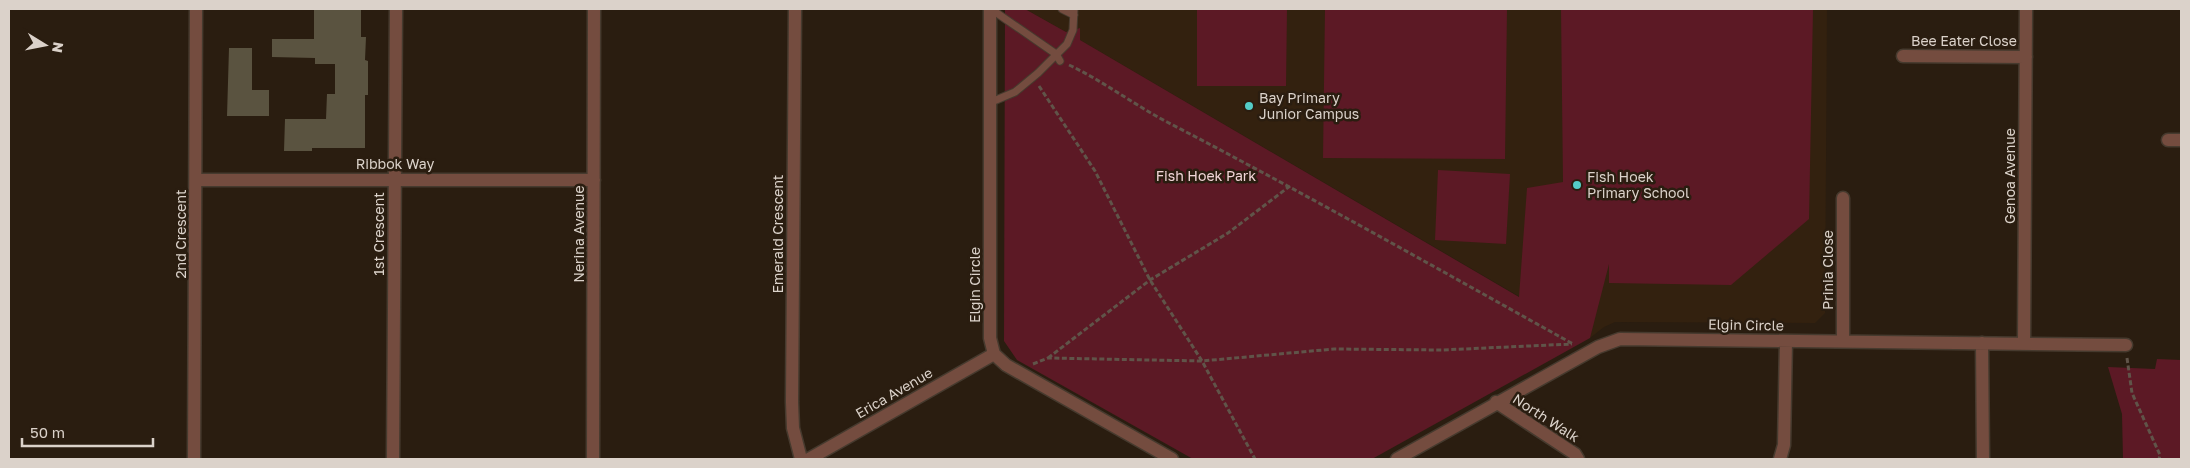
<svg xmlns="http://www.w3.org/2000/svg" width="2190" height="468" font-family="'Golos Text',sans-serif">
<rect width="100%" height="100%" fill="#2a1d10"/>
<!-- built -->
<path fill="#33210f" d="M 1025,9 L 1827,9 L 1825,313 L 1815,323 L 1615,322 L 1604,327 L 1590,338 L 1080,40 L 1080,28 L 1066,32 Z"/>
<!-- green -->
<path fill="#5c1925" d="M 1005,9 L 1025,9 L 1066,32 L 1080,28 L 1080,40 L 1519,297 L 1527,188 L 1563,182 L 1561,9 L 1813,9 L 1809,219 L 1731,285 L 1609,283 L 1609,264 L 1590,338 L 1372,459 L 1193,459 L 1017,360 L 1004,341 Z
M 1197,9 L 1287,9 L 1286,86 L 1197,86 Z
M 1325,9 L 1507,9 L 1505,159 L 1323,158 Z
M 1438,170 L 1510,174 L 1506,244 L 1435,240 Z
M 2157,359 L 2181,360 L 2181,459 L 2123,459 L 2122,414 L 2108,367 L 2155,369 Z"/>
<!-- building -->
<path fill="#5a5340" d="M 314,9 L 361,9 L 361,37 L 366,37 L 365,60 L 368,61 L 368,95 L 365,95 L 365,148 L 312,148 L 312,151 L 284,151 L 285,119 L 326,119 L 327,94 L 335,94 L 335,64 L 315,64 L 315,58 L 272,57 L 272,39 L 314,39 Z
M 229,48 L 252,48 L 252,90 L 269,90 L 269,116 L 227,116 Z"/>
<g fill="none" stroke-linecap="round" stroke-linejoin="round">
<!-- service casing -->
<g stroke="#463a2e" stroke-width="9">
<path id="service" d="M 991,9 L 1056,54 L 1060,61
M 1062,9 L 1074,15
M 989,103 L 1015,92 L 1038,73 L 1067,44 L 1073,30 L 1074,9"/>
</g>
<!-- minor casing -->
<g stroke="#463a2e" stroke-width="15">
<path id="minor" d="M 795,9 L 792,402 L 793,428 L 801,459
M 990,9 L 990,338 L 994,354 L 1006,365 L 1172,459
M 1903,56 L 2026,57
M 2168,140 L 2181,140
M 196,180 L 594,180
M 1843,341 L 1843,198
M 1982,343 L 1983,459
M 2024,344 L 2026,9
M 1496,402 L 1575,454 L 1578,459
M 194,459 L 196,9
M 393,459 L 396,9
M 593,459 L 594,9
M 809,459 L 994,354
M 1397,459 L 1598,347 L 1620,339 L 2126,345
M 1780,459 L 1784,445 L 1786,341"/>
</g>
<!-- path -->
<path stroke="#605449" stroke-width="3" stroke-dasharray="5 2.5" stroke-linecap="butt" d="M 1069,65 C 1103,81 1133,104 1167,122 C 1304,193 1438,269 1573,344
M 1039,86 L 1095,171 L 1150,280 L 1202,361 L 1255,459
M 1048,358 L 1150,280 L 1228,233 L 1290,186
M 2127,358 L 2132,393 L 2160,455 L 2159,459
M 1033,364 L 1048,358 L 1202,361 L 1334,349 L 1442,350 L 1572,344"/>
<!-- service -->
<use href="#service" stroke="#744c3f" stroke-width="7"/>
<!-- minor -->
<use href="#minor" stroke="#744c3f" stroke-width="12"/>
</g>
<!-- markers -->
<g fill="#54cdc7" stroke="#2a1d10" stroke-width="2">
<circle cx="1249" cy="106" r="5"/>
<circle cx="1577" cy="185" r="5"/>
</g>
<g text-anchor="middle" stroke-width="5" stroke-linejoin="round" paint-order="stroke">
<!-- street labels -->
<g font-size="14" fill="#dbd2ca" stroke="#2a1d10">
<text x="1964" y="46">Bee Eater Close</text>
<text x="395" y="169">Ribbok Way</text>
<text transform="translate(2010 176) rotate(-90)" y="5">Genoa Avenue</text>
<text transform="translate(181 234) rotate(-90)" y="5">2nd Crescent</text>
<text transform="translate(379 234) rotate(-90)" y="5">1st Crescent</text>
<text transform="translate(579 234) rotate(-90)" y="5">Nerina Avenue</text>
<text transform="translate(778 234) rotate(-90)" y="5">Emerald Crescent</text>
<text transform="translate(1828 270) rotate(-90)" y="5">Prinia Close</text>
<text transform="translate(975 285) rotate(-90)" y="5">Elgin Circle</text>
<text transform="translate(1746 325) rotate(1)" y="5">Elgin Circle</text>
<text transform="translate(894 393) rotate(-30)" y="5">Erica Avenue</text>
<text transform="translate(1546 418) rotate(33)" y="5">North Walk</text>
</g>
<!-- poi labels -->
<g font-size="14" fill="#dbd2ca" stroke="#2a1d10" text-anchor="start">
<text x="1259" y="103">Bay Primary<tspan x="1259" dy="16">Junior Campus</tspan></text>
<text x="1587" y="182">Fish Hoek<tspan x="1587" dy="16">Primary School</tspan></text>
</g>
<!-- park labels -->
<g font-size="14" fill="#f1d5d7" stroke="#2a1d10">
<text x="1206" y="181">Fish Hoek Park</text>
</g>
</g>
<!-- border -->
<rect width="2190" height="468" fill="none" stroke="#dbd2ca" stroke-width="20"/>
<!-- north arrow -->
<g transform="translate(45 45) rotate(100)" stroke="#2a1d10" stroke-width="4" paint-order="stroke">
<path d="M0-4L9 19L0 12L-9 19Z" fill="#dbd2ca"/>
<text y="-8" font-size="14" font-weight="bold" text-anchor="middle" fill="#dbd2ca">N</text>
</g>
<!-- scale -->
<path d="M22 438v8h131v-8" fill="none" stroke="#dbd2ca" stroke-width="2.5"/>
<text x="30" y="438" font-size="15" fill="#dbd2ca" stroke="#2a1d10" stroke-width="4" paint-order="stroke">50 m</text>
</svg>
